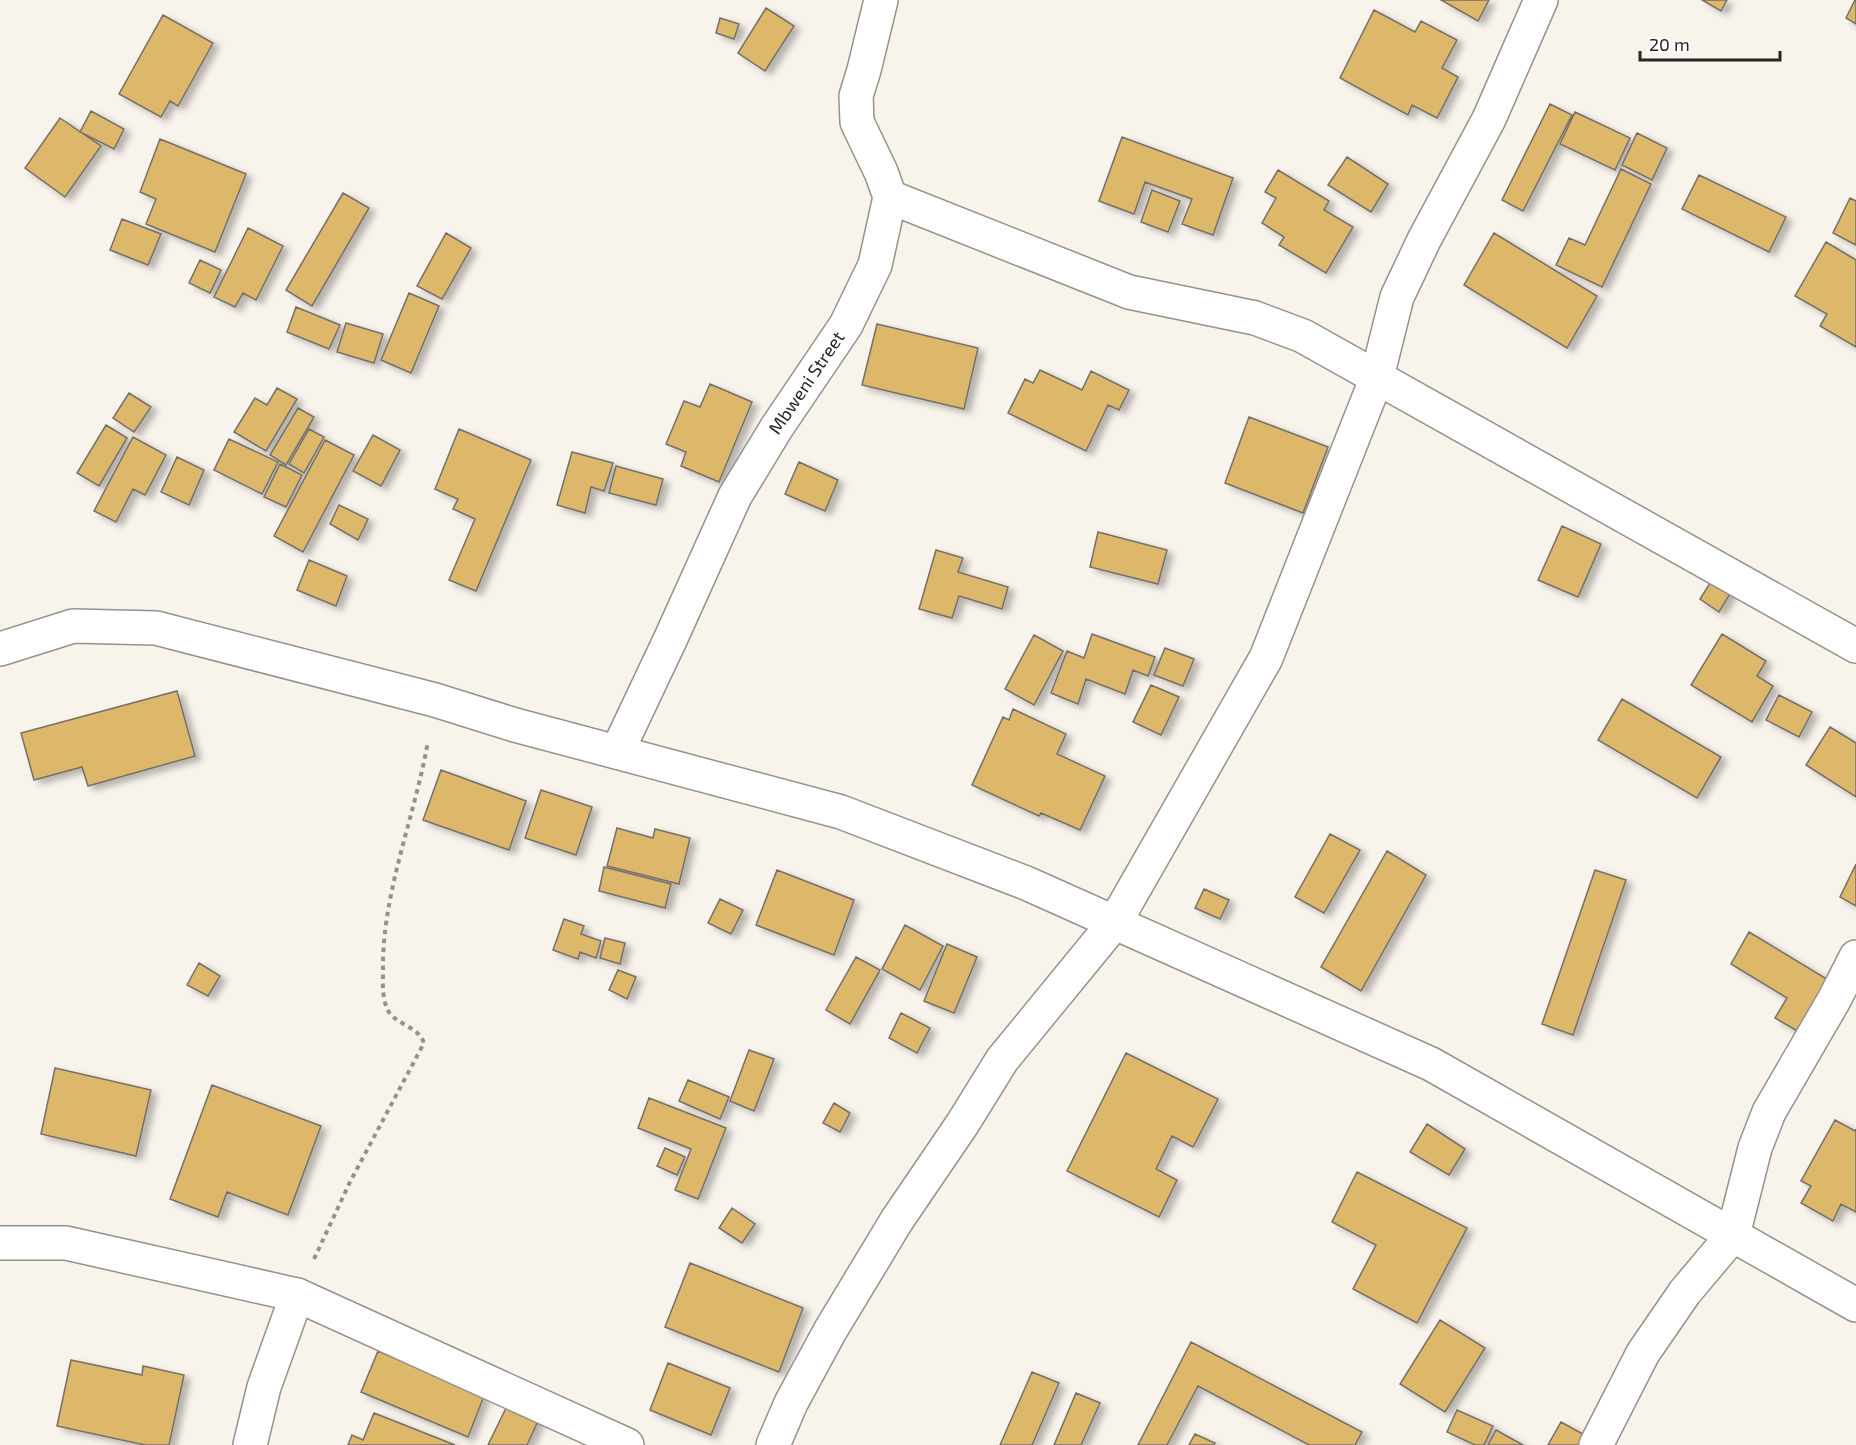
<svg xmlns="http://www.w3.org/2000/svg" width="1856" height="1445" font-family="'Exo 2',sans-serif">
<defs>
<filter id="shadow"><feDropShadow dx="6" dy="4" stdDeviation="3" flood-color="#0004"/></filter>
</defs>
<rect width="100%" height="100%" fill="#f8f3eb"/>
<!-- building -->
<path fill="#ddb76a" stroke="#747069" stroke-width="1.5" filter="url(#shadow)" d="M 1441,0 L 1489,0 L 1478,21 Z
M 1702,0 L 1727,0 L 1721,11 Z
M 1855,0 L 1856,0 L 1856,24 L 1846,18 Z
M 766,8 L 794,26 L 765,71 L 738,53 Z
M 1374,10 L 1415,32 L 1421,21 L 1457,40 L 1442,68 L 1458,77 L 1437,118 L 1412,105 L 1408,115 L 1340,78 Z
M 163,15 L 213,43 L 178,106 L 170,101 L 161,117 L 119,94 Z
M 720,18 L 739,24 L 734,39 L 716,33 Z
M 1550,104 L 1572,115 L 1523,211 L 1502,200 Z
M 91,111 L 124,129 L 114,149 L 80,132 Z
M 1575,112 L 1630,138 L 1615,170 L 1560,144 Z
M 60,118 L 101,146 L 65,197 L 25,168 Z
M 1637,133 L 1667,148 L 1652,180 L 1622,165 Z
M 1122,137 L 1233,178 L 1213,235 L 1182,224 L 1192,199 L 1145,182 L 1134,214 L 1099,201 Z
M 160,139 L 246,174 L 215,252 L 146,224 L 156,199 L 140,192 Z
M 1347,157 L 1388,184 L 1371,212 L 1328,185 Z
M 1621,169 L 1651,184 L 1602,287 L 1556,265 L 1569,238 L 1585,245 Z
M 1278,170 L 1329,201 L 1324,210 L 1353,227 L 1326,273 L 1279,245 L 1284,237 L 1262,223 L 1276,198 L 1265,192 Z
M 1699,175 L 1786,217 L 1769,252 L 1682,209 Z
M 1152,190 L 1180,201 L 1168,232 L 1141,222 Z
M 343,193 L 369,208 L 312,306 L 286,290 Z
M 1850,198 L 1856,201 L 1856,245 L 1833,233 Z
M 122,219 L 161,234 L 148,265 L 110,250 Z
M 248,228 L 283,246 L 256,300 L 243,293 L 235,307 L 214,297 Z
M 446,233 L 471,248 L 442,299 L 417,286 Z
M 1494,233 L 1597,296 L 1567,348 L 1464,285 Z
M 1826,242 L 1856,260 L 1856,347 L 1820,326 L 1827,314 L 1795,296 Z
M 200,260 L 221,270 L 210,293 L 189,283 Z
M 409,293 L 439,306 L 411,373 L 381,360 Z
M 296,307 L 340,325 L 329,349 L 287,332 Z
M 346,323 L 383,334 L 374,363 L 337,352 Z
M 877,324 L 978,348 L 964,409 L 862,385 Z
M 1040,370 L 1082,390 L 1091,371 L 1129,390 L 1119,410 L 1108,405 L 1086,451 L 1008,413 L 1025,379 L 1033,383 Z
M 710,384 L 752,402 L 719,482 L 681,466 L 686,452 L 666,444 L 684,401 L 700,407 Z
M 277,388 L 297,399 L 266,451 L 234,432 L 255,398 L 267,405 Z
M 129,393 L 151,407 L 134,432 L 113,418 Z
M 298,408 L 314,417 L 286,465 L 270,455 Z
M 1249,417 L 1328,447 L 1303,513 L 1225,483 Z
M 106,425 L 127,438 L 99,486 L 77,473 Z
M 309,429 L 324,437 L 304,473 L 289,464 Z
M 459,429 L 531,460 L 476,591 L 449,580 L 475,519 L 453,509 L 458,499 L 435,489 Z
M 373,435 L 400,450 L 381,486 L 353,471 Z
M 133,437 L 166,455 L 145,495 L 133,489 L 116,522 L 94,511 Z
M 229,439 L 278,462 L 262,494 L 214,470 Z
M 325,440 L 354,455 L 303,552 L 274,536 Z
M 572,452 L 613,463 L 604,491 L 591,487 L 585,513 L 557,505 Z
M 177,457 L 204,470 L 189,505 L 161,492 Z
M 799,462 L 838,480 L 825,511 L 785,494 Z
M 280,464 L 302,475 L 286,507 L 264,497 Z
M 616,466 L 663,479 L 656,505 L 609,493 Z
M 339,505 L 368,519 L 358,540 L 330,524 Z
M 1562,526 L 1601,544 L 1578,597 L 1538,580 Z
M 1098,532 L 1167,550 L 1158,584 L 1090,567 Z
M 936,550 L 963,558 L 958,572 L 1008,587 L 1002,609 L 959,596 L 952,618 L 919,609 Z
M 309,560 L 347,576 L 336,606 L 297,590 Z
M 1715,575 L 1734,587 L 1719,612 L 1700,599 Z
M 1092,634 L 1155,657 L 1148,676 L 1133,670 L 1125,694 L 1086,679 L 1078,704 L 1051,693 L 1067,651 L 1084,658 Z
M 1722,634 L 1766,661 L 1757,676 L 1773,686 L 1752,722 L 1691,685 Z
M 1034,635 L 1063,651 L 1034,705 L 1005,689 Z
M 1165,648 L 1194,659 L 1183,686 L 1154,675 Z
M 1151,685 L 1179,697 L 1161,735 L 1133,722 Z
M 177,691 L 195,756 L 88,786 L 82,767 L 34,780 L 21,733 Z
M 1779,695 L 1812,712 L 1799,737 L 1766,720 Z
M 1622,699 L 1721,757 L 1697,798 L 1598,740 Z
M 1013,709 L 1066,734 L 1057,754 L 1105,776 L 1080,830 L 1041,813 L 1039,816 L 972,785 L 1003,717 L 1009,720 Z
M 1830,727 L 1856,743 L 1856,797 L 1806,765 Z
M 441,770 L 526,801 L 509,850 L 423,820 Z
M 541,790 L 592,807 L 576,855 L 525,838 Z
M 617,828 L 653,838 L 655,829 L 690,838 L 679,884 L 607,866 Z
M 1330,834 L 1360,850 L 1324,913 L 1295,897 Z
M 1387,851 L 1426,875 L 1361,991 L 1321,967 Z
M 1856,864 L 1856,906 L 1840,897 Z
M 604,867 L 671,884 L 665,908 L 599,891 Z
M 777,870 L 854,900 L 834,955 L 756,925 Z
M 1595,870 L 1626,880 L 1573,1035 L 1542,1024 Z
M 1204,889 L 1229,900 L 1220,919 L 1195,908 Z
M 720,899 L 743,910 L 731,934 L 708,923 Z
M 564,919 L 584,926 L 581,934 L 601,941 L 596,958 L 580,952 L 578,959 L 553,950 Z
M 905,925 L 943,946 L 920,990 L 882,969 Z
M 1749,932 L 1835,984 L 1804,1035 L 1775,1018 L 1787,998 L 1731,964 Z
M 605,938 L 625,943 L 620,964 L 600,958 Z
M 947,944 L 977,957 L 954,1013 L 924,1001 Z
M 856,957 L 880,970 L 850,1024 L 826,1010 Z
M 199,963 L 220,976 L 208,996 L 187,985 Z
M 618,970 L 636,977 L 627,999 L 609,990 Z
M 901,1013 L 930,1028 L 917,1053 L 889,1038 Z
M 749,1050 L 774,1059 L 754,1111 L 730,1101 Z
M 1126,1053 L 1218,1099 L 1193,1147 L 1172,1136 L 1156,1169 L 1177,1180 L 1159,1217 L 1067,1171 Z
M 55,1068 L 151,1090 L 136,1156 L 41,1134 Z
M 688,1080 L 729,1097 L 720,1119 L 679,1101 Z
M 212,1085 L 321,1126 L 288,1215 L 227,1192 L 218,1217 L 170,1199 Z
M 649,1098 L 726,1128 L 698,1199 L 675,1190 L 691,1149 L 638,1128 Z
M 834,1103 L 850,1113 L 840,1132 L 823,1123 Z
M 1835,1120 L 1855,1131 L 1856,1129 L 1856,1212 L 1841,1204 L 1833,1221 L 1801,1203 L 1811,1186 L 1801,1181 Z
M 1427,1124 L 1465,1149 L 1449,1175 L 1410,1152 Z
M 665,1148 L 685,1157 L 677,1175 L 657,1166 Z
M 1357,1172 L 1467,1228 L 1417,1323 L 1353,1289 L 1376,1245 L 1332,1222 Z
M 732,1208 L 755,1224 L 742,1243 L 719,1228 Z
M 690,1263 L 803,1308 L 779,1372 L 665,1327 Z
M 1440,1320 L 1485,1348 L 1445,1412 L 1400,1384 Z
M 1191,1342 L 1362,1432 L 1355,1445 L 1309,1445 L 1198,1386 L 1167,1445 L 1138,1445 Z
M 378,1351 L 484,1396 L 468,1437 L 361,1392 Z
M 71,1360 L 142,1375 L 143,1366 L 184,1375 L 169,1445 L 145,1445 L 57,1426 Z
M 668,1363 L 730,1388 L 711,1435 L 650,1410 Z
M 1032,1372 L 1059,1383 L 1032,1445 L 1000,1445 Z
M 1076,1393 L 1100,1403 L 1081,1445 L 1054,1445 Z
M 508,1404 L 539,1419 L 527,1445 L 488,1445 Z
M 1457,1410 L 1493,1426 L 1484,1445 L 1475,1445 L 1447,1432 Z
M 374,1413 L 455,1445 L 348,1445 L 352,1435 L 363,1440 Z
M 1561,1422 L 1592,1439 L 1589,1445 L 1548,1445 Z
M 1496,1430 L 1523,1445 L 1488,1445 Z
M 1195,1434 L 1215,1443 L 1214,1445 L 1189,1445 Z"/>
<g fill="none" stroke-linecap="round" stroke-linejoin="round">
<!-- minor casing -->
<g stroke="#96928b" stroke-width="36">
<g id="minor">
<path d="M 890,197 L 1129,292 L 1255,318 L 1303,336 L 1856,646"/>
<path d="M 0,649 L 73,626 L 156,628 L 435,700 L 515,725 L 841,812 L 1026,883 L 1431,1064 L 1856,1305"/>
<path id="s1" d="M 617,752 L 670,640 L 735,496 L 777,427 L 846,325 L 875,265 L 890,197 L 881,172 L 857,122 L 856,96 L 864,70 L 881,0"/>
<path d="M 0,1243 L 66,1243 L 297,1295 L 627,1445"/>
<path d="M 250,1445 L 264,1387 L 297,1295"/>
<path d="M 773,1445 L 791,1403 L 830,1331 L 897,1220 L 963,1123 L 1002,1060 L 1115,922 L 1266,658 L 1377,377 L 1397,297 L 1424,240 L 1489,119 L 1541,0"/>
<path d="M 1596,1445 L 1643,1353 L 1685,1292 L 1733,1235 L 1755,1148 L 1769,1112 L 1834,1000 L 1856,957"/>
</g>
</g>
<!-- path -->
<path stroke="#95918b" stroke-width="4" stroke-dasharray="4.5 4.5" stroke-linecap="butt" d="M 314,1259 L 350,1182 L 424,1043 C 418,1025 391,1024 386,1006 C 382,994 383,981 383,969 C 382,894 415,816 428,741"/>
<!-- minor -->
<use href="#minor" stroke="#fff" stroke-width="33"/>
</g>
<g text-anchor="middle" stroke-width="6" stroke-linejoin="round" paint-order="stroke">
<!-- street labels -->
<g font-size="18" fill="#272522" stroke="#fff">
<text dy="6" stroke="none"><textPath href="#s1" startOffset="416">Mbweni Street</textPath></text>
</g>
</g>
<!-- scale -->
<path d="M1640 51v9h140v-9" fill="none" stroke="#272522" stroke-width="3"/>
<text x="1649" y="51" font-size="18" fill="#272522" stroke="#ffffff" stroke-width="4.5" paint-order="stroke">20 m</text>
</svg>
